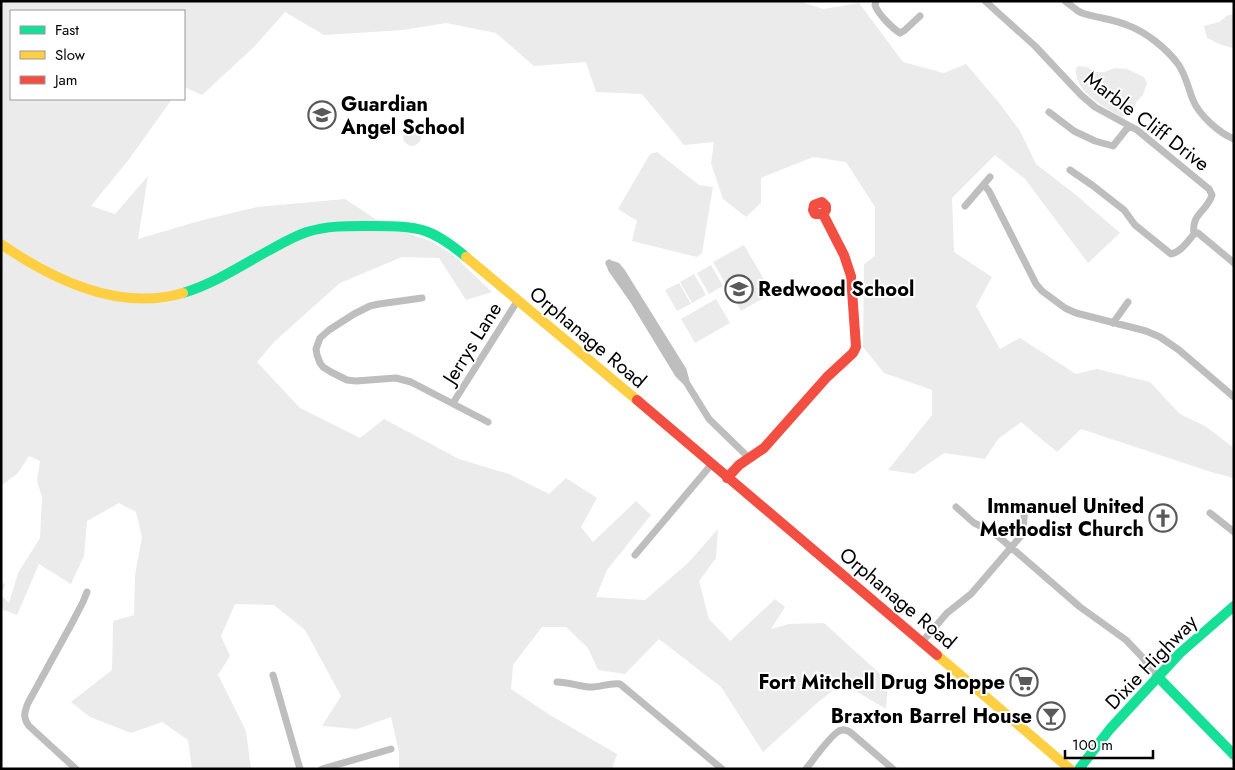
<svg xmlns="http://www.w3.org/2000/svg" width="1235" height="770" font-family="Jost,sans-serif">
<rect width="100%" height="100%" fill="#fff"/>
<!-- green -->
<path fill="#ebebeb" d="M 1,1 L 799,1 L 823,9 L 859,3 L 903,62 L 944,73 L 966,64 L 1000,104 L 1020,131 L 1036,164 L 1076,195 L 1120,233 L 1088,263 L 1025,179 L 995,155 L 952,198 L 954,252 L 992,277 L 976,306 L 1000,349 L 1020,338 L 1076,374 L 1097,369 L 1150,382 L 1180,414 L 1205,426 L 1234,448 L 1234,478 L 1211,472 L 1081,429 L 1057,452 L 1021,422 L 998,439 L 985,459 L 944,453 L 914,474 L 888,470 L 932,415 L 932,390 L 884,373 L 863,347 L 864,264 L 875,256 L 875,207 L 846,162 L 813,157 L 761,178 L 761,203 L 746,217 L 723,199 L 711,163 L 714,142 L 684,145 L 642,94 L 596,92 L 586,62 L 534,66 L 496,33 L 446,23 L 403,30 L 324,35 L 285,12 L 254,47 L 202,95 L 184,87 L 184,11 L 11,11 L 11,99 L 172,99 L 130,158 L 91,206 L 115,214 L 148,176 L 138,239 L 199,221 L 257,207 L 345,199 L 386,226 L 431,241 L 453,255 L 492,292 L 466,300 L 439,258 L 402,257 L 340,283 L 275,341 L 257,362 L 300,408 L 360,438 L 384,419 L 459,459 L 509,474 L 549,494 L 566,478 L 597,498 L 581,527 L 593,542 L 636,501 L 651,515 L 607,570 L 596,597 L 645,600 L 688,563 L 718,529 L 716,558 L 699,581 L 709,619 L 730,641 L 775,599 L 785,607 L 771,629 L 789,624 L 824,623 L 888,681 L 886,709 L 842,683 L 816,704 L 763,752 L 721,687 L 659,639 L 625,674 L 598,670 L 588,648 L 566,627 L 542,627 L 513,665 L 511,689 L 550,715 L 617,754 L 612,769 L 399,769 L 399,752 L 391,717 L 357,729 L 322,726 L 341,696 L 305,630 L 274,605 L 235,604 L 221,636 L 230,656 L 218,675 L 246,731 L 251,769 L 192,769 L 188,740 L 162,722 L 131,733 L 90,717 L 71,702 L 112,670 L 113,621 L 134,615 L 135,575 L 142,537 L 136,512 L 119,503 L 87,521 L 84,556 L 71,584 L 39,564 L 17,615 L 1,609 L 1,579 L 5,585 L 1,595 L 9,603 L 18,573 L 40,538 L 42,497 L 37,481 L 40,461 L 29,456 L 18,473 L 1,486 Z
M 1234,14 L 1234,48 C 1225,47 1215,42 1207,38 L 1204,26 L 1219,22 L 1228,15 Z
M 1079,66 L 1087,67 L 1095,72 L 1104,72 L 1115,68 L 1127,69 L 1144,77 L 1147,83 L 1143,95 L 1136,102 L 1135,110 L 1132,114 L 1121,117 C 1104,107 1073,91 1076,68 Z
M403 137a9 9 0 1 1 18 0a9 9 0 1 1-18 0Z
M 657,152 L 699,185 L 713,187 L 702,253 L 697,257 L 632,241 L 637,220 L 632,218 L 618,209 L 650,154 Z
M 744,245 L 772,293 L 741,311 L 713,262 Z
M 711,265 L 723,286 L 709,294 L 697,273 Z
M 694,274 L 706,295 L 692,303 L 680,282 Z
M 679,283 L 691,304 L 677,311 L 665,290 Z
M 716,299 L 730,323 L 695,343 L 681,319 Z"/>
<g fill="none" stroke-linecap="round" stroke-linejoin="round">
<!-- street -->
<path stroke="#bebebe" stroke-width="7" d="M 876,1 L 875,5 C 878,14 892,28 900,33 L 905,30 L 920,16
M 985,1 L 1035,46 L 1081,95 L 1095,107 L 1137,130 L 1209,189 L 1212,195 C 1207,212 1191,213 1194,234
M 1065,1 L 1078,11 L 1082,13 C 1097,18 1113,19 1127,25 C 1146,32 1166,48 1178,64 C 1186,75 1188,88 1193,100 C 1199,115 1219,133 1234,139
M 1049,112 L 1074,131 L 1095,141 L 1113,146 L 1129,126
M 1070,170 L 1092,185 L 1124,210 L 1135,225 L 1171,254 C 1181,252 1188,241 1194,234
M 984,185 L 989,191 L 1036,284 L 1042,291 L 1065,308 L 1076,313 L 1146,331 L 1160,337 L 1179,350 L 1234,397
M 965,206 L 990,177
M 1194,234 L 1198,233 L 1234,263
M 609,263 L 612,270 L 633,300 L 678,374 L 686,382 L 709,419 L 745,454 L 748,459
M 609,263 L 617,266 L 622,272 L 683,370 L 686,381
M 422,298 L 379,304 L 370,306 L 354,314 L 329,330 L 320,338 L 316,349 L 317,355 L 320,363 L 323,367 L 331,372 L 347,380 L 356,381 L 396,378 L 411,382 L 488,422
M 1113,323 L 1128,302
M 453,403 L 518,300
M 956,507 L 974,523 L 991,531 L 999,537 L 1080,607 L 1126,640 L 1143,658 L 1158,677
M 1210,513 L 1234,532
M 635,555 L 711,465
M 922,642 L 947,613 L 971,594 L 1020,537 L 1023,530 L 1025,506
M 273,675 L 300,769
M 557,682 C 568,682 578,686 589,687 C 599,688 610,682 620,684 L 722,769
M 76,769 L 29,726 C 23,718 24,713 28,703 L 72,623 L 83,602 L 87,592
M 322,769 L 391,749
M 806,769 C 813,760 830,736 839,731 C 843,729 847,730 850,732 L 893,769"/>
<!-- fast -->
<path stroke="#16e098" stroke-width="10" d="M 183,293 C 213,284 239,267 266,252 C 279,245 292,237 307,232 C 329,225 352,226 375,226 C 419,226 432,228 466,257
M 1158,677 L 1234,755
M 1079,769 L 1110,729 L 1180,653 L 1234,606"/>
<!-- slow -->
<path stroke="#ffcf43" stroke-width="10" d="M 1,244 C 53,280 119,312 183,293
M 466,257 L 637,400
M 937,655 L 1070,769"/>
<!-- jam -->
<path stroke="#f24e42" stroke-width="10" d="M 637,400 L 937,655
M 727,478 L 739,465 L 764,448 L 827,377 L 853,353 L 856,347 L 851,276 L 844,255 L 823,214 L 826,210 L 826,206 L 822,202 L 814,205 L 813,210 L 815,214 L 823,214"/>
</g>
<!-- icons -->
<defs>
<g id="school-ring" transform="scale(1.4375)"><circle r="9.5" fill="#fff" stroke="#595959" stroke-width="1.5"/><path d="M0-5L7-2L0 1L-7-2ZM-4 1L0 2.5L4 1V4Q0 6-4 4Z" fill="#595959"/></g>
<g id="church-ring" transform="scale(1.4375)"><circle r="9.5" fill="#fff" stroke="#595959" stroke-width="1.5"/><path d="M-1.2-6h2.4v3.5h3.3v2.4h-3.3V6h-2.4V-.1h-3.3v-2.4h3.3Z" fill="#595959"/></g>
<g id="supermarket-ring" transform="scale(1.4375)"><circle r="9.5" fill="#fff" stroke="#595959" stroke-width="1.5"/><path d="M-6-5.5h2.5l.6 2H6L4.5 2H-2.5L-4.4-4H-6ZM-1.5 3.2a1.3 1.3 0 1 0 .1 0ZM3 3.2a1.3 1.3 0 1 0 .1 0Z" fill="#595959"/></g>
<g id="bar-ring" transform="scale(1.4375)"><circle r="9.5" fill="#fff" stroke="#595959" stroke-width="1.5"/><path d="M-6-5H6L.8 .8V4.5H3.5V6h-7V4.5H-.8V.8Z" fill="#595959"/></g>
</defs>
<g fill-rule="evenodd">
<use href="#school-ring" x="322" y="115"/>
<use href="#school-ring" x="739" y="289"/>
<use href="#church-ring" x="1163" y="518"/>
<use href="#supermarket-ring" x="1024" y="682"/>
<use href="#bar-ring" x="1051" y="716"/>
</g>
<g text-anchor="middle" stroke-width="4" stroke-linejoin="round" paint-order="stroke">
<!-- poi labels -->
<g font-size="20" font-weight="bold" fill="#000" stroke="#fff" text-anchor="end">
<text x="341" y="111" text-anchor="start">Guardian<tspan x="341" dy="23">Angel School</tspan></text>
<text x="758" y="296" text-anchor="start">Redwood School</text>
<text x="1144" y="513">Immanuel United<tspan x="1144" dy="23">Methodist Church</tspan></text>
<text x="1005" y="689">Fort Mitchell Drug Shoppe</text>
<text x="1032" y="723">Braxton Barrel House</text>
</g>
<!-- street labels -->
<g font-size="20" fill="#000" stroke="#fff">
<text transform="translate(1147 121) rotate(37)" y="7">Marble Cliff Drive</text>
<text transform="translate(588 337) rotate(40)" y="7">Orphanage Road</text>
<text transform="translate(472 343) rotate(-58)" y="7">Jerrys Lane</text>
<text transform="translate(898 598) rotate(40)" y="7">Orphanage Road</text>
<text transform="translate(1151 662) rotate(-46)" y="7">Dixie Highway</text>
</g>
</g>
<!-- border -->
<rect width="1235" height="770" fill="none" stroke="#000000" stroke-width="5"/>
<!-- legend -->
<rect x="10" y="10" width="175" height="90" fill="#ffffff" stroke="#999999"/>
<rect x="20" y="26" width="25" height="8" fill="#16e098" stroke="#999999"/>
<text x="55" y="35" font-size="15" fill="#000000">Fast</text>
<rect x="20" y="51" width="25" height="8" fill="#ffcf43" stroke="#999999"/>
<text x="55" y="60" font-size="15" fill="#000000">Slow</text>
<rect x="20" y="76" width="25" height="8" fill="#f24e42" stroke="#999999"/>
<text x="55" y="85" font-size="15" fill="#000000">Jam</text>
<!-- scale -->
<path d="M1065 750v8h88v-8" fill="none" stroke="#000000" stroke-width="2.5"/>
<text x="1072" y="750" font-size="15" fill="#000000" stroke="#ffffff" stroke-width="4" paint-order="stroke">100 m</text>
</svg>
